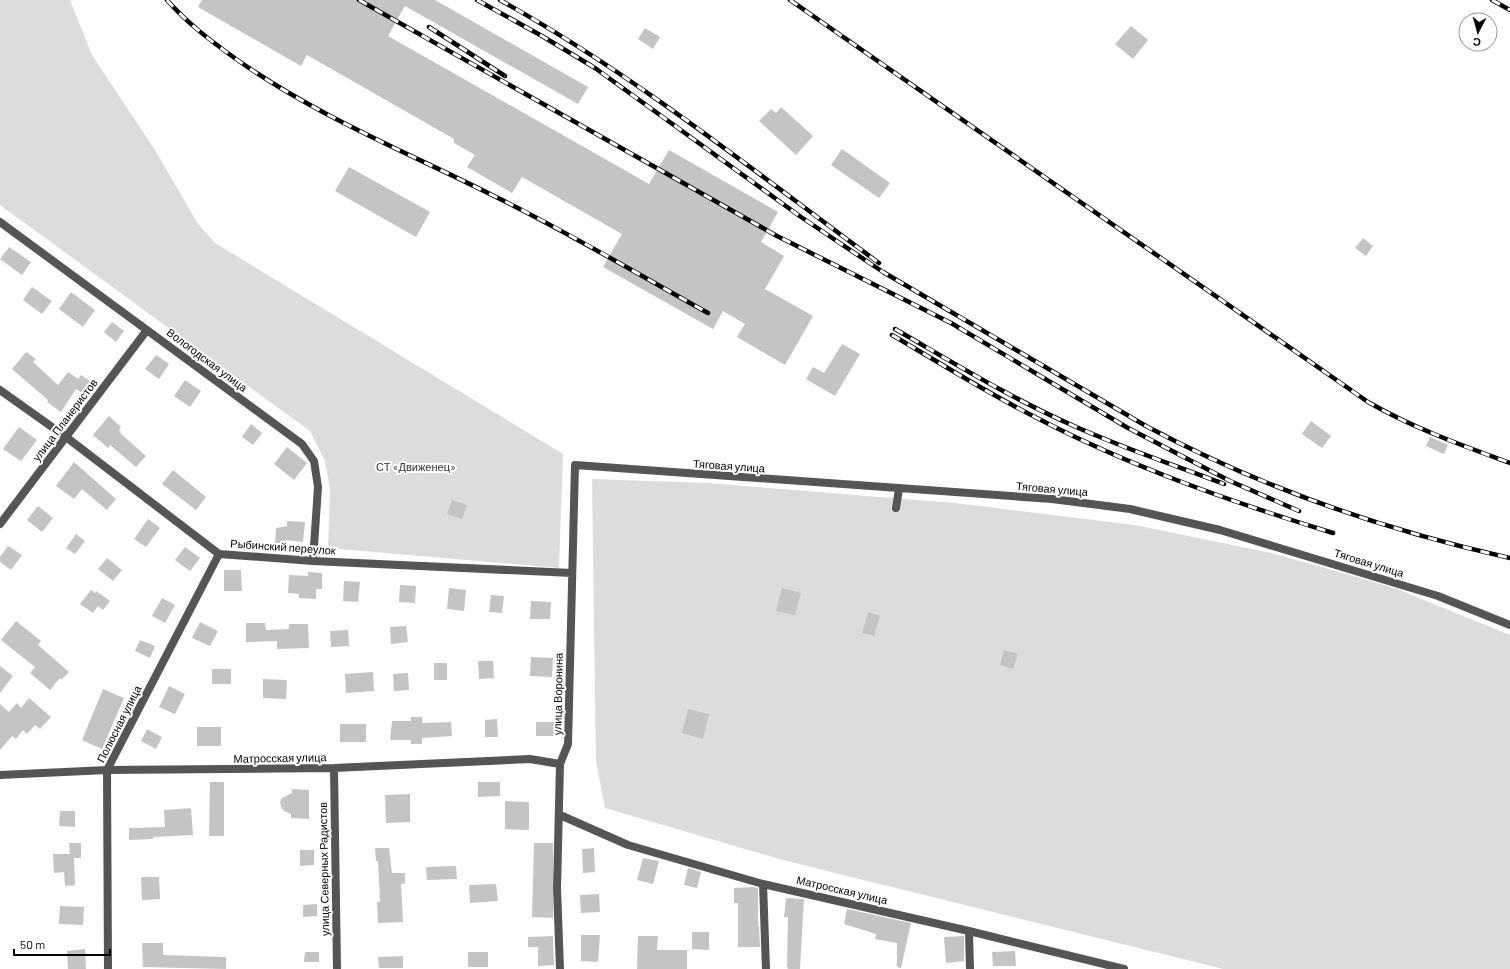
<svg xmlns="http://www.w3.org/2000/svg" width="1510" height="969" font-family="Barlow,sans-serif">
<rect width="100%" height="100%" fill="#fff"/>
<!-- green -->
<path fill="#dcdcdc" d="M 0,0 L 70,0 L 92,55 L 155,150 L 198,224 L 215,243 L 563,454 L 559,568 L 328,548 L 330,489 L 325,461 L 310,431 L 0,205 Z
M 592,479 L 707,483 L 955,503 L 1135,525 L 1271,553 L 1336,571 L 1397,589 L 1510,635 L 1510,969 L 1223,969 L 783,860 L 605,808 L 596,761 Z"/>
<!-- building -->
<path fill="#c4c4c4" d="M 202,0 L 435,0 L 588,87 L 578,104 L 405,6 L 388,36 L 649,184 L 669,150 L 778,212 L 761,242 L 784,256 L 765,289 L 813,316 L 785,365 L 737,337 L 745,324 L 723,311 L 713,329 L 603,267 L 622,234 L 522,177 L 512,193 L 467,167 L 475,155 L 454,143 L 454,139 L 307,55 L 301,66 L 198,7 Z
M 1131,26 L 1148,40 L 1133,59 L 1115,44 Z
M 645,28 L 660,37 L 653,49 L 638,39 Z
M 781,107 L 813,136 L 796,155 L 759,121 L 771,109 L 776,113 Z
M 842,149 L 890,183 L 879,198 L 831,165 Z
M 349,167 L 430,212 L 416,237 L 335,191 Z
M 1363,238 L 1373,246 L 1366,256 L 1355,248 Z
M 9,247 L 31,262 L 22,275 L 0,259 Z
M 32,287 L 52,301 L 42,314 L 23,300 Z
M 71,292 L 95,310 L 83,327 L 59,309 Z
M 112,322 L 124,331 L 116,342 L 104,332 Z
M 842,344 L 860,354 L 835,396 L 806,379 L 813,367 L 824,373 Z
M 26,352 L 36,359 L 33,362 L 58,385 L 68,372 L 78,379 L 81,375 L 90,381 L 82,393 L 76,389 L 61,412 L 47,402 L 48,400 L 12,369 Z
M 156,355 L 169,364 L 159,379 L 145,369 Z
M 185,380 L 201,391 L 190,407 L 174,396 Z
M 109,416 L 121,427 L 119,430 L 121,432 L 120,433 L 146,456 L 136,467 L 110,445 L 108,448 L 93,435 Z
M 1311,421 L 1331,436 L 1322,448 L 1302,434 Z
M 251,424 L 262,433 L 253,445 L 242,437 Z
M 19,427 L 37,440 L 21,461 L 3,449 Z
M 1430,437 L 1448,445 L 1444,454 L 1426,446 Z
M 287,447 L 307,463 L 294,480 L 274,464 Z
M 74,462 L 116,499 L 107,510 L 82,489 L 74,499 L 56,486 Z
M 173,470 L 206,497 L 196,510 L 162,484 Z
M 452,500 L 467,505 L 462,519 L 447,514 Z
M 38,506 L 53,518 L 42,532 L 27,520 Z
M 148,519 L 160,528 L 146,547 L 134,539 Z
M 287,521 L 305,522 L 303,542 L 286,540 L 285,546 L 275,545 L 276,528 L 287,526 Z
M 76,534 L 85,541 L 75,554 L 66,548 Z
M 8,546 L 22,555 L 11,570 L 0,562 L 0,557 Z
M 185,547 L 200,558 L 190,571 L 175,560 Z
M 107,558 L 122,570 L 113,581 L 98,569 Z
M 224,570 L 241,570 L 242,591 L 224,591 Z
M 308,572 L 322,573 L 322,589 L 316,589 L 316,599 L 299,598 L 299,594 L 288,593 L 289,575 L 308,576 Z
M 344,581 L 360,582 L 358,602 L 343,601 Z
M 400,585 L 416,586 L 415,603 L 399,602 Z
M 449,588 L 466,590 L 464,611 L 447,609 Z
M 782,588 L 801,593 L 795,615 L 776,611 Z
M 91,590 L 95,593 L 96,591 L 110,601 L 103,610 L 98,606 L 93,613 L 80,604 Z
M 491,595 L 504,596 L 502,613 L 489,612 Z
M 162,598 L 175,605 L 165,623 L 152,616 Z
M 531,601 L 551,602 L 550,619 L 530,619 Z
M 868,612 L 880,616 L 874,636 L 862,633 Z
M 16,621 L 41,641 L 38,645 L 69,672 L 61,680 L 60,678 L 50,690 L 30,673 L 35,667 L 1,640 Z
M 200,622 L 218,631 L 210,646 L 192,638 Z
M 246,623 L 265,623 L 266,630 L 289,629 L 289,624 L 308,624 L 309,648 L 277,649 L 277,641 L 246,642 Z
M 406,626 L 408,642 L 391,644 L 390,627 Z
M 348,630 L 349,646 L 331,647 L 330,631 Z
M 140,640 L 155,646 L 150,658 L 135,651 Z
M 1004,650 L 1018,654 L 1013,669 L 1000,665 Z
M 531,657 L 553,658 L 552,677 L 530,676 Z
M 478,661 L 493,661 L 494,678 L 479,679 Z
M 434,663 L 447,663 L 447,680 L 434,680 Z
M 0,666 L 13,676 L 0,693 Z
M 212,669 L 231,669 L 231,684 L 212,684 Z
M 373,672 L 374,691 L 346,693 L 345,674 Z
M 408,673 L 409,690 L 394,691 L 393,674 Z
M 263,679 L 287,680 L 286,699 L 263,698 Z
M 169,686 L 185,694 L 175,714 L 159,707 Z
M 103,689 L 124,698 L 102,749 L 82,740 Z
M 29,698 L 51,717 L 40,729 L 35,725 L 27,734 L 23,730 L 16,739 L 12,736 L 0,750 L 0,704 L 9,712 L 17,703 L 21,708 Z
M 688,709 L 709,714 L 703,739 L 682,733 Z
M 411,717 L 422,717 L 422,723 L 451,722 L 452,736 L 422,738 L 422,744 L 411,744 L 411,740 L 390,740 L 392,721 L 411,721 Z
M 497,719 L 498,737 L 485,737 L 485,720 Z
M 536,722 L 555,722 L 554,736 L 536,736 Z
M 340,724 L 366,724 L 366,742 L 340,742 Z
M 197,727 L 221,727 L 221,746 L 197,746 Z
M 147,729 L 162,737 L 156,749 L 141,741 Z
M 210,782 L 224,782 L 224,836 L 209,836 Z
M 478,782 L 500,782 L 500,796 L 478,797 Z
M 292,789 L 309,790 L 309,819 L 291,818 L 291,814 L 284,811 L 281,807 L 280,802 L 282,798 L 292,793 Z
M 410,794 L 410,822 L 386,823 L 385,795 Z
M 505,801 L 529,802 L 529,830 L 505,829 Z
M 191,808 L 193,835 L 153,837 L 153,839 L 129,840 L 129,828 L 165,827 L 164,810 Z
M 60,811 L 75,811 L 75,827 L 59,826 Z
M 69,843 L 81,843 L 81,858 L 74,858 L 75,885 L 65,886 L 64,872 L 54,873 L 53,854 L 70,854 Z
M 534,843 L 553,843 L 553,918 L 532,917 Z
M 375,848 L 389,848 L 392,873 L 405,873 L 405,883 L 401,884 L 403,922 L 378,923 L 377,902 L 380,902 L 378,861 L 376,861 Z
M 594,848 L 595,872 L 583,873 L 582,849 Z
M 300,850 L 314,850 L 314,865 L 300,866 Z
M 643,858 L 659,861 L 653,884 L 637,880 Z
M 456,866 L 457,879 L 427,880 L 426,867 Z
M 688,868 L 701,872 L 697,888 L 684,885 Z
M 141,877 L 159,877 L 160,899 L 142,900 Z
M 496,884 L 498,901 L 470,903 L 469,885 Z
M 753,887 L 758,888 L 758,926 L 759,926 L 760,947 L 738,947 L 738,903 L 734,903 L 734,888 Z
M 599,894 L 600,912 L 581,913 L 580,895 Z
M 786,898 L 804,899 L 800,969 L 788,969 L 787,966 L 788,917 L 784,917 Z
M 317,904 L 317,916 L 303,917 L 303,905 Z
M 60,906 L 84,907 L 83,925 L 59,924 Z
M 847,909 L 911,923 L 901,968 L 897,967 L 897,943 L 875,939 L 876,934 L 844,924 Z
M 692,932 L 709,932 L 709,950 L 692,949 Z
M 581,935 L 600,935 L 598,962 L 581,961 Z
M 553,936 L 554,965 L 538,966 L 538,947 L 528,947 L 528,937 Z
M 638,936 L 658,936 L 657,950 L 687,950 L 687,969 L 637,969 Z
M 964,936 L 964,961 L 946,963 L 944,937 Z
M 142,943 L 163,943 L 163,955 L 226,957 L 226,969 L 143,967 Z
M 85,949 L 86,969 L 68,969 L 67,951 Z
M 1015,951 L 1016,966 L 993,966 L 992,952 Z
M 305,952 L 319,952 L 319,962 L 304,962 Z
M 468,952 L 488,952 L 488,967 L 468,967 Z
M 403,956 L 403,968 L 379,968 L 378,957 Z"/>
<g fill="none" stroke-linecap="round" stroke-linejoin="round">
<!-- street -->
<path stroke="#555" stroke-width="8" d="M 0,222 L 302,444 L 314,461 L 318,487 L 313,561
M 0,390 L 66,437 L 219,554 L 313,561 L 572,573
M 896,508 L 899,489
M 0,524 L 147,330
M 334,768 L 337,969
M 0,775 L 107,770 L 334,768 L 530,759 L 560,764
M 560,815 L 628,845 L 763,884 L 969,931 L 1124,969
M 763,884 L 766,969
M 969,931 L 970,969
M 108,969 L 107,770 L 219,554
M 560,969 L 557,888 L 560,764 L 568,744 L 575,465 L 1052,499 L 1130,509 L 1220,530 L 1438,596 L 1510,625"/>
<!-- rail casing -->
<g stroke="#000" stroke-width="4.5">
<path id="rail" d="M 167,0 C 187,23 211,41 236,59 C 315,115 404,151 490,194 C 564,230 636,273 708,313
M 359,0 L 777,236 L 951,323 L 1128,428 L 1230,481 L 1299,511
M 477,0 L 542,36 L 595,68 L 801,217 L 883,272 L 1146,426 C 1260,487 1384,530 1510,558
M 500,0 C 635,75 755,172 879,263
M 790,0 L 1368,402 C 1413,428 1461,445 1510,463
M 1492,0 L 1510,10
M 429,27 L 505,76
M 895,329 C 954,363 1012,399 1074,426 C 1123,448 1174,465 1224,484
M 892,335 C 940,363 987,393 1037,418 C 1131,467 1232,502 1333,533"/>
</g>
<!-- rail -->
<use href="#rail" stroke="#fff" stroke-width="3" stroke-dasharray="9" stroke-linecap="butt"/>
</g>
<g text-anchor="middle" stroke-width="4" stroke-linejoin="round" paint-order="stroke">
<!-- street labels -->
<g font-size="11" fill="#000" stroke="#fff">
<text transform="translate(207 360) rotate(37)" y="4">Вологодская улица</text>
<text transform="translate(65 420) rotate(-53)" y="4">улица Планеристов</text>
<text transform="translate(729 466) rotate(4)" y="4">Тяговая улица</text>
<text transform="translate(1052 489) rotate(5)" y="4">Тяговая улица</text>
<text transform="translate(283 547) rotate(4)" y="4">Рыбинский переулок</text>
<text transform="translate(1369 563) rotate(17)" y="4">Тяговая улица</text>
<text transform="translate(558 694) rotate(-89)" y="4">улица Воронина</text>
<text transform="translate(119 724) rotate(-63)" y="4">Полюсная улица</text>
<text transform="translate(280 758) rotate(-1)" y="4">Матросская улица</text>
<text transform="translate(324 869) rotate(-91)" y="4">улица Северных Радистов</text>
<text transform="translate(842 890) rotate(13)" y="4">Матросская улица</text>
</g>
<!-- park labels -->
<g font-size="11" fill="#333" stroke="#fff">
<text x="416" y="471">СТ «Движенец»</text>
</g>
</g>
<!-- north arrow -->
<g transform="translate(1478 32) rotate(186)"><circle r="19" fill="#ffffff" stroke="#999999"/>
<path d="M0-3L7 15L0 10L-7 15Z" fill="#000000"/>
<text y="-6" font-size="11" font-weight="bold" text-anchor="middle" fill="#000000">С</text>
</g>
<!-- scale -->
<path d="M14 949v6h96v-6" fill="none" stroke="#000000" stroke-width="2"/>
<text x="20" y="949" font-size="12" fill="#000000" stroke="#ffffff" stroke-width="3" paint-order="stroke">50 m</text>
</svg>
